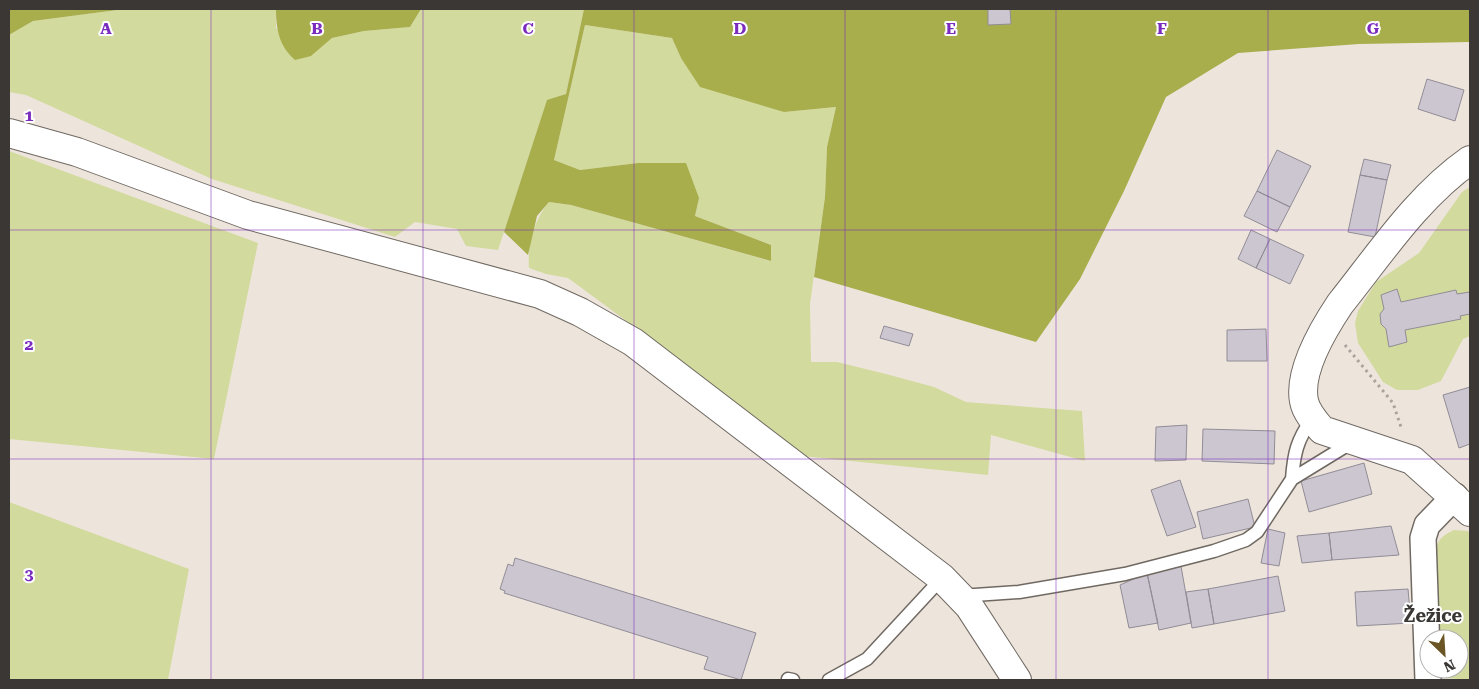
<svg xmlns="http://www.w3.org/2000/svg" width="1479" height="689" font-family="'Roboto Serif',serif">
<rect width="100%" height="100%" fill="#ede5dc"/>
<!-- green -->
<path fill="#d3da9e" d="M 125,9 L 276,9 L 276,28 L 311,56 L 332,38 L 364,31 L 410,27 L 421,9 L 584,9 L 566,94 L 547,101 L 498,250 L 466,246 L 457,229 L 415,222 L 395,237 L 212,179 L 26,95 L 9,92 L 9,35 L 33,21 Z
M 585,25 L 672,38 L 681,58 L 784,112 L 836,107 L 827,147 L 825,197 L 810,304 L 811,362 L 837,362 L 886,374 L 934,387 L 966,402 L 1082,411 L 1085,461 L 991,435 L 988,475 L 802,456 L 674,356 L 568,278 L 546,274 L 529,268 C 527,244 534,220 549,202 L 571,205 L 770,261 L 771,245 L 695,216 L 699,198 L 638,163 L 580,170 L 554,160 Z
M 9,151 L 258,243 L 214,459 L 9,439 Z
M 1470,187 L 1470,336 L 1463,339 L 1441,381 L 1418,390 L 1397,390 L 1383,382 L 1358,343 L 1355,323 L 1358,311 L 1376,282 L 1419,253 L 1462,192 Z
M 9,502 L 189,569 L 168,680 L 9,680 Z
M 1454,530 L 1468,531 L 1470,534 L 1470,680 L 1444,678 L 1436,673 L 1436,669 L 1459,669 L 1459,639 L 1435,639 C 1435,618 1429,557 1439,541 C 1443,535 1448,533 1454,530 Z"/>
<!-- forest -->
<path fill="#a7ae4b" d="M 9,9 L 125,9 L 33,21 L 9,35 Z
M 276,9 L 421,9 L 410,27 L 364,31 L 332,38 L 311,56 L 295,60 C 279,46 276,29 276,9 Z
M 584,9 L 1470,9 L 1470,42 L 1359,44 L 1238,53 L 1166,97 L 1124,191 L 1080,279 L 1036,342 L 814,277 L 825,197 L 827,147 L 836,107 L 784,112 L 700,87 L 681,58 L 672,38 L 585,25 L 554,160 L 580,170 L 638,163 L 686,163 L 699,198 L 695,216 L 771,245 L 771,261 L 571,205 L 549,202 L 537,216 L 528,255 L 504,232 L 547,100 L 566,94 Z"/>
<!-- building -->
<path fill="#cbc6d0" stroke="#918c96" d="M 988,9 L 1010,9 L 1011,24 L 988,25 Z
M 1427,79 L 1464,90 L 1455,121 L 1418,109 Z
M 1277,150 L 1311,166 L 1290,207 L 1257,191 Z
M 1364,159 L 1391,165 L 1387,180 L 1360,175 Z
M 1360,175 L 1387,180 L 1375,237 L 1348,232 Z
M 1257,191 L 1290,207 L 1277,232 L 1244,216 Z
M 1251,230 L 1270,239 L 1256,268 L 1238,259 Z
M 1270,239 L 1304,255 L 1290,284 L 1256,268 Z
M 1397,289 L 1401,302 L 1456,290 L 1457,294 L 1470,292 L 1470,314 L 1460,316 L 1461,319 L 1405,330 L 1407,342 L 1389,347 L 1386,329 L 1381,324 L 1380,314 L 1384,309 L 1381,295 Z
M 884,326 L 913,334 L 909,346 L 880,338 Z
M 1266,329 L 1267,361 L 1227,361 L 1227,330 Z
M 1470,387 L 1470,444 L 1459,448 L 1443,395 Z
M 1187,425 L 1186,460 L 1155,461 L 1156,427 Z
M 1203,429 L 1275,431 L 1274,464 L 1202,461 Z
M 1364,463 L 1372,494 L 1309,512 L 1301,481 Z
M 1180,480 L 1196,527 L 1167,536 L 1151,490 Z
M 1248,499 L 1255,527 L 1203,539 L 1197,512 Z
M 1391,526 L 1399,555 L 1332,560 L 1329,533 Z
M 1268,529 L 1285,533 L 1279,566 L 1261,563 Z
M 1329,533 L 1332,560 L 1302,563 L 1297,536 Z
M 515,558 L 756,633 L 741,680 L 704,669 L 708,657 L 504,593 L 505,591 L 500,589 L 508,564 L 513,566 Z
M 1181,566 L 1191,623 L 1159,630 L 1147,573 Z
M 1147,573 L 1158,623 L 1129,628 L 1120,585 Z
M 1278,576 L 1285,611 L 1214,624 L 1208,589 Z
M 1208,589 L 1214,624 L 1192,628 L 1186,592 Z
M 1408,589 L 1411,623 L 1357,626 L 1355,592 Z"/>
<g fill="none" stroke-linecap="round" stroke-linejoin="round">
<!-- lane casing -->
<g stroke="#706962" stroke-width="15">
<path id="lane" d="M 1292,479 C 1294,453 1297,440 1312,419
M 960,596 L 1019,592 L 1125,574 L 1214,551 L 1246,540 L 1257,532 L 1292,479 L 1354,441
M 788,679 L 793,680
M 829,680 L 867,659 L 942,578"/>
</g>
<!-- street casing -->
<g stroke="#706962" stroke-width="28">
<path id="street" d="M 1428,680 L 1423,538 L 1427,525 L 1455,496"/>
</g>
<!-- secondary casing -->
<g stroke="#706962" stroke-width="30">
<path id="secondary" d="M 9,133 L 77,152 L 248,215 L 540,294 L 580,312 L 633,342 L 942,578 L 969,606 L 1017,680
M 1470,160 C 1417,197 1380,254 1340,304 C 1324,328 1298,371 1304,401 C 1306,412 1315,422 1322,430 L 1412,460 L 1470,512"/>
</g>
<!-- path -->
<path stroke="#aaa39d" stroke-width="3" stroke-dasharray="2.5 4" stroke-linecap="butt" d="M 1345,345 L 1393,403 L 1402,430"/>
<!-- lane -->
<use href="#lane" stroke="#fff" stroke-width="12"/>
<!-- street -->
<use href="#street" stroke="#fff" stroke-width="25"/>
<!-- secondary -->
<use href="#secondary" stroke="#fff" stroke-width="28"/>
</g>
<!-- grid -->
<path fill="none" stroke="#7b2cbf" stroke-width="1" stroke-opacity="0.55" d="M 211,9 L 211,680M 423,9 L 423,680M 634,9 L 634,680M 845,9 L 845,680M 1056,9 L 1056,680M 1268,9 L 1268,680M 9,230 L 1470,230M 9,459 L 1470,459"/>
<g text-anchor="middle" stroke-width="4" stroke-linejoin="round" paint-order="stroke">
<!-- quarter labels -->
<g font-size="18" font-weight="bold" fill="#3a3734" stroke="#fff">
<text x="1433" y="622">Žežice</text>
</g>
</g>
<g font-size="16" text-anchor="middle" font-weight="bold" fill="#7b2cbf" stroke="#fff" stroke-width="4" stroke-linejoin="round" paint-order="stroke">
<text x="106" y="34">A</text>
<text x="317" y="34">B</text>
<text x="528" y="34">C</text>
<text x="740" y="34">D</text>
<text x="951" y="34">E</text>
<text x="1162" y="34">F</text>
<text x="1373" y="34">G</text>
<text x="29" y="121">1</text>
<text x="29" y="350">2</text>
<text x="29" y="580">3</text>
</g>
<!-- border -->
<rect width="1479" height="689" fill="none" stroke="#3a3734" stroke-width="20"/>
<!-- north arrow -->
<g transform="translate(1444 654) rotate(155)"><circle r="24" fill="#ffffff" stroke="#b0afae"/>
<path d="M0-4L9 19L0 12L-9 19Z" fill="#6b5525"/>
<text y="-8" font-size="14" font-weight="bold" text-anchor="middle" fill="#3a3734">N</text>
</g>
</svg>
